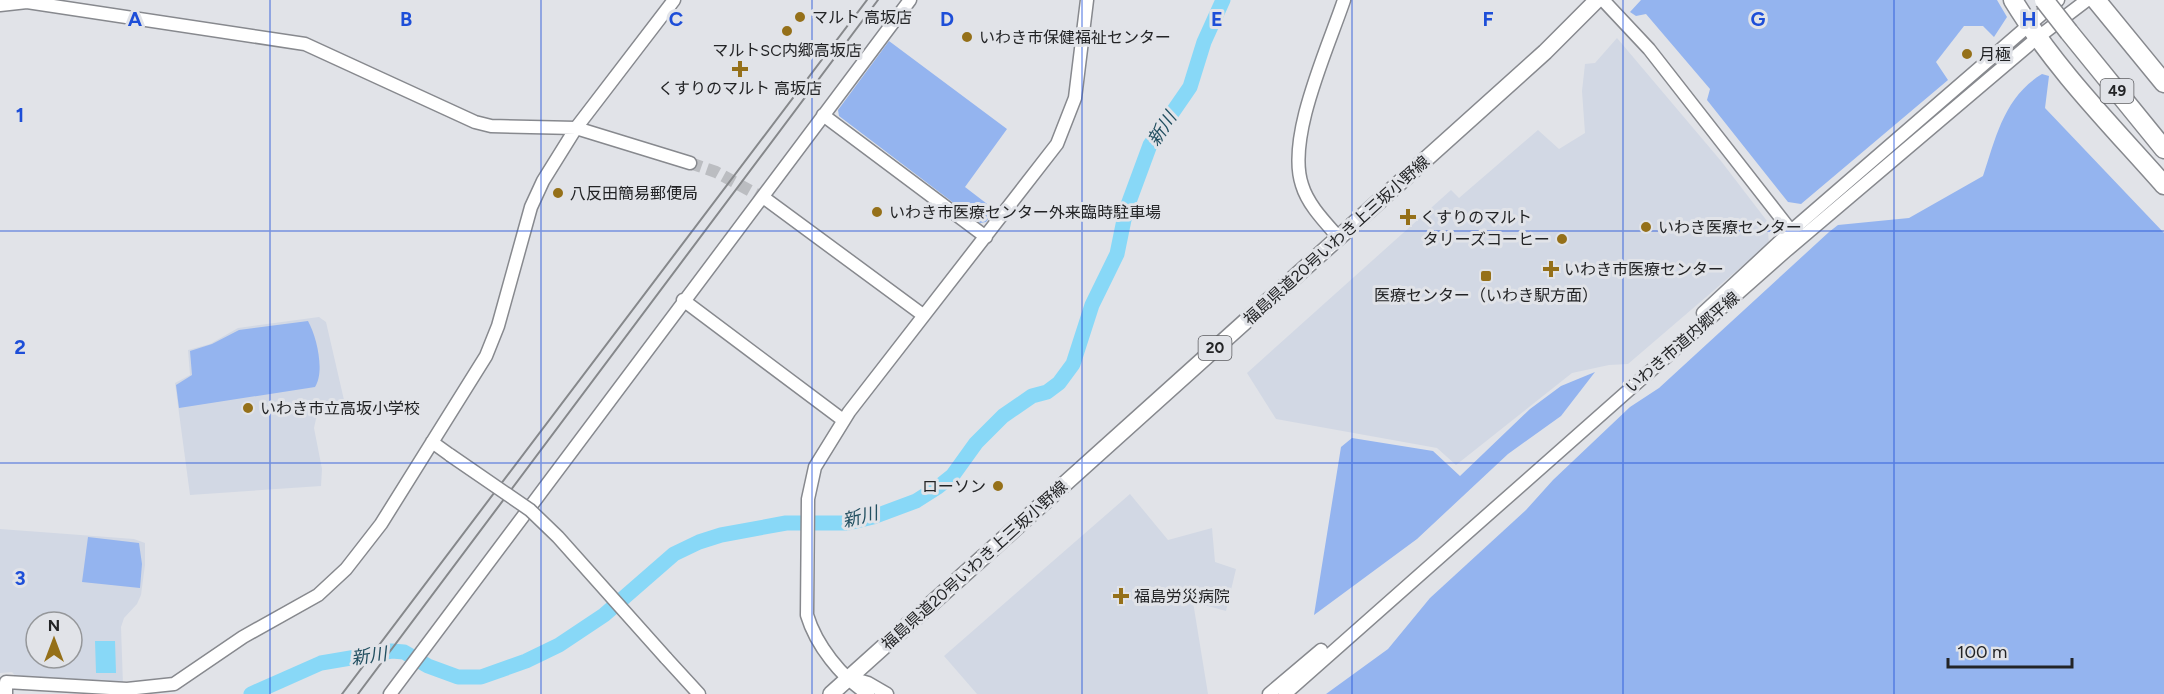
<svg xmlns="http://www.w3.org/2000/svg" width="2164" height="694" font-family="Figtree,'Noto Sans JP',sans-serif">
<rect width="100%" height="100%" fill="#e1e3e8"/>
<!-- built -->
<path fill="#d2d8e4" fill-rule="evenodd" d="M 1617,38 L 1721,161 L 1767,221 L 1769,243 L 1628,364 L 1609,365 L 1572,373 L 1456,465 L 1437,448 L 1276,419 L 1247,373 L 1451,190 L 1459,198 L 1538,130 L 1559,149 L 1585,133 L 1582,91 L 1585,64 L 1595,63 Z
M 319,317 L 326,322 L 344,400 L 340,405 L 321,406 L 318,410 L 314,428 L 322,469 L 321,486 L 190,495 L 175,383 L 190,375 L 188,350 L 210,344 L 238,328 Z
M 1130,494 L 1168,540 L 1212,528 L 1215,562 L 1236,569 L 1226,611 L 1193,602 L 1208,694 L 977,694 L 944,656 Z
M 0,529 L 134,539 L 145,543 L 145,565 L 141,595 L 137,604 L 124,618 L 121,627 L 123,685 L 18,679 L 12,672 L 0,673 ZM 36,622 L 72,622 L 72,658 L 36,658 Z"/>
<!-- green -->
<path fill="#94b4ef" d="M 1641,0 L 1997,0 L 2007,17 L 1994,37 L 1983,26 L 1964,26 L 1936,62 L 1948,80 L 1801,204 L 1788,202 L 1707,100 L 1710,89 L 1646,14 L 1636,16 L 1630,12 Z
M 889,41 L 1007,129 L 965,187 L 995,210 L 986,222 L 980,223 L 839,116 L 838,110 Z
M 2042,74 L 2049,76 L 2045,108 L 2164,233 L 2164,694 L 1326,694 L 1388,649 L 1430,598 L 1526,510 L 1553,480 L 1630,407 L 1659,388 L 1829,232 L 1838,225 L 1909,218 L 1983,176 C 1996,137 2004,97 2042,74 Z
M 308,321 C 317,337 325,372 315,387 L 179,408 L 176,385 L 192,375 L 190,351 L 212,344 L 239,330 Z
M 1595,372 L 1561,416 L 1508,454 L 1417,539 L 1314,615 L 1341,447 L 1352,438 L 1433,451 L 1460,476 L 1530,409 L 1561,386 Z
M 88,537 L 139,543 L 142,564 L 140,588 L 82,582 Z"/>
<!-- water -->
<path fill="#88d8f7" d="M 95,641 L 115,641 L 116,673 L 96,673 Z"/>
<g fill="none" stroke-linecap="round" stroke-linejoin="round">
<!-- river -->
<path stroke="#88d8f7" stroke-width="15" d="M 251,694 L 321,663 L 392,651 L 404,652 L 428,666 L 458,677 L 481,677 L 526,661 L 559,645 L 604,615 L 674,554 L 699,542 L 721,535 L 786,523 L 848,523 L 873,517 L 916,501 L 938,487 L 953,475 L 976,443 L 1003,416 L 1032,396 L 1047,392 L 1059,383 L 1073,364 L 1092,305 L 1117,254 L 1126,210 L 1150,145 L 1190,87 L 1204,42 L 1223,0"/>
<!-- minor-tunnel -->
<path stroke="#bbbdc1" stroke-width="12" stroke-dasharray="12 6" stroke-linecap="butt" d="M 690,163 L 716,172 L 767,200"/>
<!-- minor casing -->
<g stroke="#87898e" stroke-width="15">
<path id="minor" d="M 1603,0 L 1649,49 L 1795,236
M 0,5 L 27,2 L 305,44 L 475,122 L 491,126 L 576,128 L 690,163
M 823,115 L 986,237
M 767,200 L 923,315
M 1339,238 C 1325,222 1308,205 1302,185 C 1286,138 1328,48 1344,0
M 683,300 L 843,420
M 1703,313 L 1791,231 L 2058,0
M 432,442 L 450,455
M 666,658 L 699,694
M 851,678 L 868,683 L 887,694
M 6,694 L 6,682 L 127,689 L 174,684 L 243,637 L 318,595 L 346,569 L 381,524 L 486,356 L 498,326 L 531,207 L 543,181 L 576,128 L 674,0
M 390,694 L 910,0
M 868,694 C 841,677 816,645 807,615 L 808,499 L 815,467 L 849,412 L 1057,144 L 1075,98 L 1087,0
M 1269,694 L 1321,650
M 1285,694 L 1786,251 L 2037,38 L 2087,0"/>
</g>
<!-- major casing -->
<g stroke="#87898e" stroke-width="18">
<path id="major" d="M 831,694 L 1545,52 L 1597,0"/>
</g>
<!-- highway casing -->
<g stroke="#87898e" stroke-width="21">
<path id="highway" d="M 2013,0 C 2055,69 2111,125 2164,185
M 2096,0 L 2164,83
M 2069,32 L 2164,149"/>
</g>
<!-- minor -->
<use href="#minor" stroke="#fff" stroke-width="12"/>
<!-- major -->
<use href="#major" stroke="#fff" stroke-width="15"/>
<!-- highway -->
<use href="#highway" stroke="#fff" stroke-width="18"/>
<!-- rail -->
<path stroke="#86888b" stroke-width="2" d="M 342,694 L 867,0
M 358,694 L 878,0"/>
<!-- minor-bridge casing -->
<g stroke="#87898e" stroke-width="15" stroke-linecap="butt">
<path id="minor-bridge" d="M 450,455 L 530,510 L 558,537 L 666,658"/>
</g>
<!-- highway-bridge casing -->
<g stroke="#87898e" stroke-width="21" stroke-linecap="butt">
<path id="highway-bridge" d="M 2044,0 L 2069,32"/>
</g>
<!-- minor-bridge -->
<use href="#minor-bridge" stroke="#fff" stroke-width="12"/>
<!-- highway-bridge -->
<use href="#highway-bridge" stroke="#fff" stroke-width="18"/>
</g>
<!-- grid -->
<path fill="none" stroke="#1d4ed8" stroke-width="1.5" stroke-opacity="0.55" d="M 270,0 L 270,694M 541,0 L 541,694M 812,0 L 812,694M 1082,0 L 1082,694M 1352,0 L 1352,694M 1623,0 L 1623,694M 1894,0 L 1894,694M 0,231 L 2164,231M 0,463 L 2164,463"/>
<!-- markers -->
<g fill="#957019" stroke="#e1e3e8" stroke-width="2">
<circle cx="800" cy="17" r="6"/>
<circle cx="787" cy="31" r="6"/>
<circle cx="967" cy="37" r="6"/>
<circle cx="1967" cy="54" r="6"/>
<path d="M737 60h6v6h6v6h-6v6h-6v-6h-6v-6h6z"/>
<circle cx="558" cy="193" r="6"/>
<circle cx="877" cy="212" r="6"/>
<path d="M1405 208h6v6h6v6h-6v6h-6v-6h-6v-6h6z"/>
<circle cx="1646" cy="227" r="6"/>
<circle cx="1562" cy="239" r="6"/>
<path d="M1548 260h6v6h6v6h-6v6h-6v-6h-6v-6h6z"/>
<rect x="1480" y="270" width="12" height="12" rx="3"/>
<circle cx="248" cy="408" r="6"/>
<circle cx="998" cy="486" r="6"/>
<path d="M1118 587h6v6h6v6h-6v6h-6v-6h-6v-6h6z"/>
</g>
<g text-anchor="middle" stroke-width="6" stroke-linejoin="round" paint-order="stroke">
<!-- shield labels -->
<g fill="#e1e3e8" stroke="#5c5d60" stroke-width="1.5">
<rect x="2100.5" y="79" width="33" height="24" rx="4.5"/>
<rect x="1198.5" y="336" width="33" height="24" rx="4.5"/>
</g>
<g font-size="15" font-weight="bold" fill="#232426">
<text x="2117" y="96">49</text>
<text x="1215" y="353">20</text>
</g>
<!-- poi labels -->
<g font-size="16" fill="#232426" stroke="#e1e3e8" text-anchor="start">
<text x="812" y="23">マルト 高坂店</text>
<text x="979" y="43">いわき市保健福祉センター</text>
<text x="787" y="56" text-anchor="middle">マルトSC内郷高坂店</text>
<text x="1979" y="60">月極</text>
<text x="740" y="94" text-anchor="middle">くすりのマルト 高坂店</text>
<text x="570" y="199">八反田簡易郵便局</text>
<text x="889" y="218">いわき市医療センター外来臨時駐車場</text>
<text x="1420" y="223">くすりのマルト</text>
<text x="1658" y="233">いわき医療センター</text>
<text x="1550" y="245" text-anchor="end">タリーズコーヒー</text>
<text x="1564" y="275">いわき市医療センター</text>
<text x="1486" y="301" text-anchor="middle">医療センター（いわき駅方面）</text>
<text x="260" y="414">いわき市立高坂小学校</text>
<text x="986" y="492" text-anchor="end">ローソン</text>
<text x="1134" y="602">福島労災病院</text>
</g>
<!-- street labels -->
<g font-size="16" fill="#232426" stroke="#e1e3e8">
<text transform="translate(1336 240) rotate(-42)" y="6">福島県道20号いわき上三坂小野線</text>
<text transform="translate(1682 342) rotate(-41)" y="6">いわき市道内郷平線</text>
<text transform="translate(974 565) rotate(-42)" y="6">福島県道20号いわき上三坂小野線</text>
</g>
<!-- water labels -->
<g font-size="18" font-style="italic" fill="#224f60" stroke="#e1e3e8">
<text transform="translate(1162 129) rotate(-57)" y="6">新川</text>
<text transform="translate(860 517) rotate(-14)" y="6">新川</text>
<text transform="translate(369 656) rotate(-8)" y="6">新川</text>
</g>
</g>
<g font-size="20" text-anchor="middle" font-weight="bold" fill="#1d4ed8" stroke="#e1e3e8" stroke-width="6" stroke-linejoin="round" paint-order="stroke">
<text x="135" y="26">A</text>
<text x="406" y="26">B</text>
<text x="676" y="26">C</text>
<text x="947" y="26">D</text>
<text x="1217" y="26">E</text>
<text x="1488" y="26">F</text>
<text x="1758" y="26">G</text>
<text x="2029" y="26">H</text>
<text x="20" y="122">1</text>
<text x="20" y="354">2</text>
<text x="20" y="585">3</text>
</g>
<!-- north arrow -->
<g transform="translate(54 640)"><circle r="28" fill="#e1e3e8" stroke="#95979a" stroke-width="1.5"/>
<path d="M0-4.5L10 22L0 15L-10 22Z" fill="#957019"/>
<text y="-9" font-size="16" font-weight="bold" text-anchor="middle" fill="#232426">N</text>
</g>
<!-- scale -->
<path d="M1948 658v9h124v-9" fill="none" stroke="#232426" stroke-width="3"/>
<text x="1957" y="658" font-size="18" fill="#232426" stroke="#e1e3e8" stroke-width="4.5" paint-order="stroke">100 m</text>
</svg>
